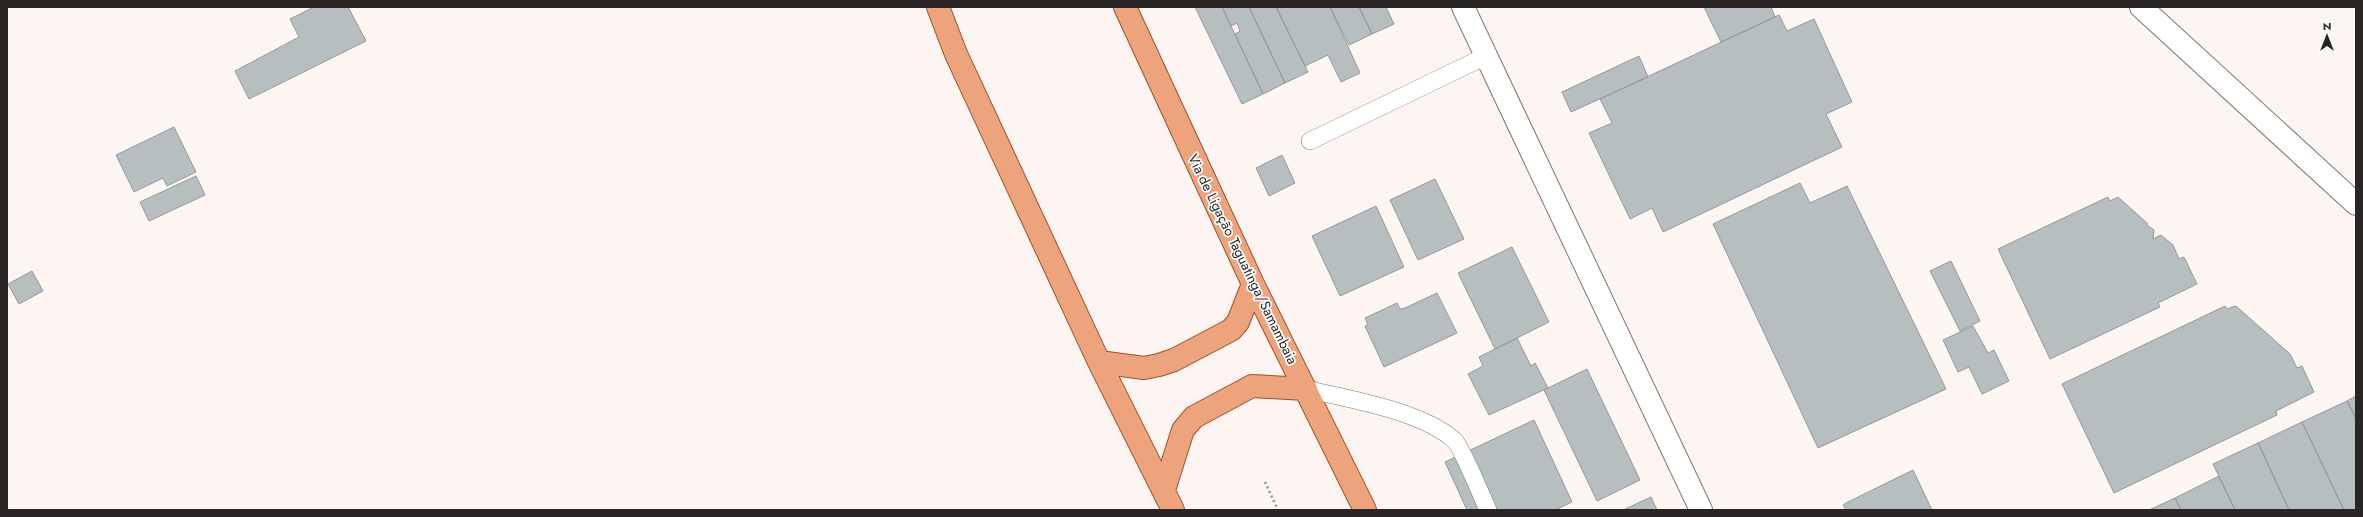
<svg xmlns="http://www.w3.org/2000/svg" width="2363" height="517" font-family="Jost,sans-serif">
<rect width="100%" height="100%" fill="#fdf5f2"/>
<!-- building -->
<path fill="#b6bec0" stroke="#939a9b" d="M 314,7 L 348,7 L 366,41 L 249,99 L 235,71 L 299,37 L 290,19 Z
M 1195,7 L 1222,7 L 1263,94 L 1242,104 Z
M 1222,7 L 1249,7 L 1285,83 L 1263,94 L 1235,34 L 1240,31 L 1237,23 L 1231,26 Z
M 1249,7 L 1276,7 L 1308,72 L 1285,83 Z
M 1276,7 L 1330,7 L 1360,73 L 1341,82 L 1328,55 L 1305,66 Z
M 1330,7 L 1359,7 L 1372,34 L 1349,45 Z
M 1359,7 L 1386,7 L 1394,24 L 1372,34 Z
M 1704,7 L 1771,7 L 1775,17 L 1721,42 Z
M 1779,15 L 1787,31 L 1814,19 L 1852,102 L 1826,114 L 1842,147 L 1663,232 L 1652,208 L 1630,219 L 1589,133 L 1612,123 L 1600,99 Z
M 1639,56 L 1648,77 L 1571,112 L 1562,92 Z
M 174,127 L 196,172 L 167,186 L 163,178 L 134,192 L 116,155 Z
M 1282,155 L 1295,183 L 1269,196 L 1256,168 Z
M 196,176 L 205,195 L 149,221 L 140,202 Z
M 1435,179 L 1464,239 L 1418,260 L 1390,200 Z
M 1800,183 L 1810,203 L 1847,186 L 1946,389 L 1818,448 L 1713,224 Z
M 2108,197 L 2110,201 L 2118,197 L 2148,224 L 2147,225 L 2154,230 L 2153,239 L 2161,235 L 2173,245 L 2179,259 L 2184,257 L 2197,284 L 2158,303 L 2160,307 L 2050,359 L 1998,249 Z
M 1376,206 L 1404,267 L 1340,296 L 1312,236 Z
M 1512,247 L 1549,322 L 1495,349 L 1458,273 Z
M 1951,261 L 1980,321 L 1960,331 L 1930,271 Z
M 32,271 L 43,291 L 19,304 L 8,284 Z
M 1437,293 L 1457,333 L 1384,367 L 1365,326 L 1368,325 L 1365,318 L 1397,303 L 1400,309 L 1405,308 Z
M 2225,306 L 2227,309 L 2236,306 L 2290,354 L 2297,368 L 2302,366 L 2314,392 L 2276,411 L 2277,415 L 2114,493 L 2062,384 Z
M 1973,326 L 1988,353 L 1994,350 L 2009,381 L 1982,394 L 1969,367 L 1958,372 L 1943,340 Z
M 1517,338 L 1531,366 L 1535,363 L 1548,388 L 1489,415 L 1468,374 L 1483,366 L 1479,357 Z
M 1587,369 L 1640,480 L 1597,501 L 1544,390 Z
M 2356,396 L 2356,419 L 2347,401 Z
M 2347,401 L 2356,419 L 2356,510 L 2344,510 L 2302,422 Z
M 1534,420 L 1572,502 L 1555,510 L 1467,510 L 1445,462 Z
M 2302,422 L 2344,510 L 2289,510 L 2258,443 Z
M 2258,443 L 2264,455 L 2289,510 L 2235,510 L 2213,464 Z
M 1913,470 L 1932,510 L 1846,510 L 1843,505 L 1846,503 Z
M 2219,476 L 2235,510 L 2181,510 L 2175,498 Z
M 1651,497 L 1657,510 L 1623,510 Z
M 2175,498 L 2181,510 L 2149,510 Z"/>
<g fill="none" stroke-linecap="round" stroke-linejoin="round">
<!-- service casing -->
<g stroke="#7d7774" stroke-width="18">
<path id="service" d="M 1310,141 L 1486,56
M 1306,389 C 1348,399 1423,411 1455,441 C 1462,448 1482,497 1488,510"/>
</g>
<!-- minor casing -->
<g stroke="#7d7774" stroke-width="24">
<path id="minor" d="M 1463,7 L 1701,510
M 2141,7 L 2356,204"/>
</g>
<!-- primary casing -->
<g stroke="#a15026" stroke-width="24">
<path id="primary" d="M 938,7 L 956,54 L 1099,362 L 1173,510
M 1125,7 L 1253,284 L 1365,510
M 1099,362 L 1144,368 L 1159,365 L 1174,360 L 1231,330 L 1238,322 L 1253,284
M 1164,490 L 1183,430 L 1194,417 L 1252,386 L 1306,389"/>
</g>
<!-- path -->
<path stroke="#96918f" stroke-width="2.5" stroke-dasharray="2 3" stroke-linecap="butt" d="M 1265,482 L 1278,510"/>
<!-- service -->
<use href="#service" stroke="#fff" stroke-width="17"/>
<!-- minor -->
<use href="#minor" stroke="#fff" stroke-width="22"/>
<!-- primary -->
<use href="#primary" stroke="#eda47d" stroke-width="22"/>
</g>
<g text-anchor="middle" stroke-width="3.5" stroke-linejoin="round" paint-order="stroke">
<!-- street labels -->
<g font-size="14" fill="#292625" stroke="#fff">
<text transform="translate(1243 259) rotate(64)" y="5">Via de Ligação Taguatinga/Samambaia</text>
</g>
</g>
<!-- border -->
<rect width="2363" height="517" fill="none" stroke="#292625" stroke-width="16"/>
<!-- north arrow -->
<g transform="translate(2327 36)" stroke="#ffffff" stroke-width="3" paint-order="stroke">
<path d="M0-3L7 15L0 10L-7 15Z" fill="#292625"/>
<text y="-6" font-size="11" font-weight="bold" text-anchor="middle" fill="#292625">N</text>
</g>
</svg>
